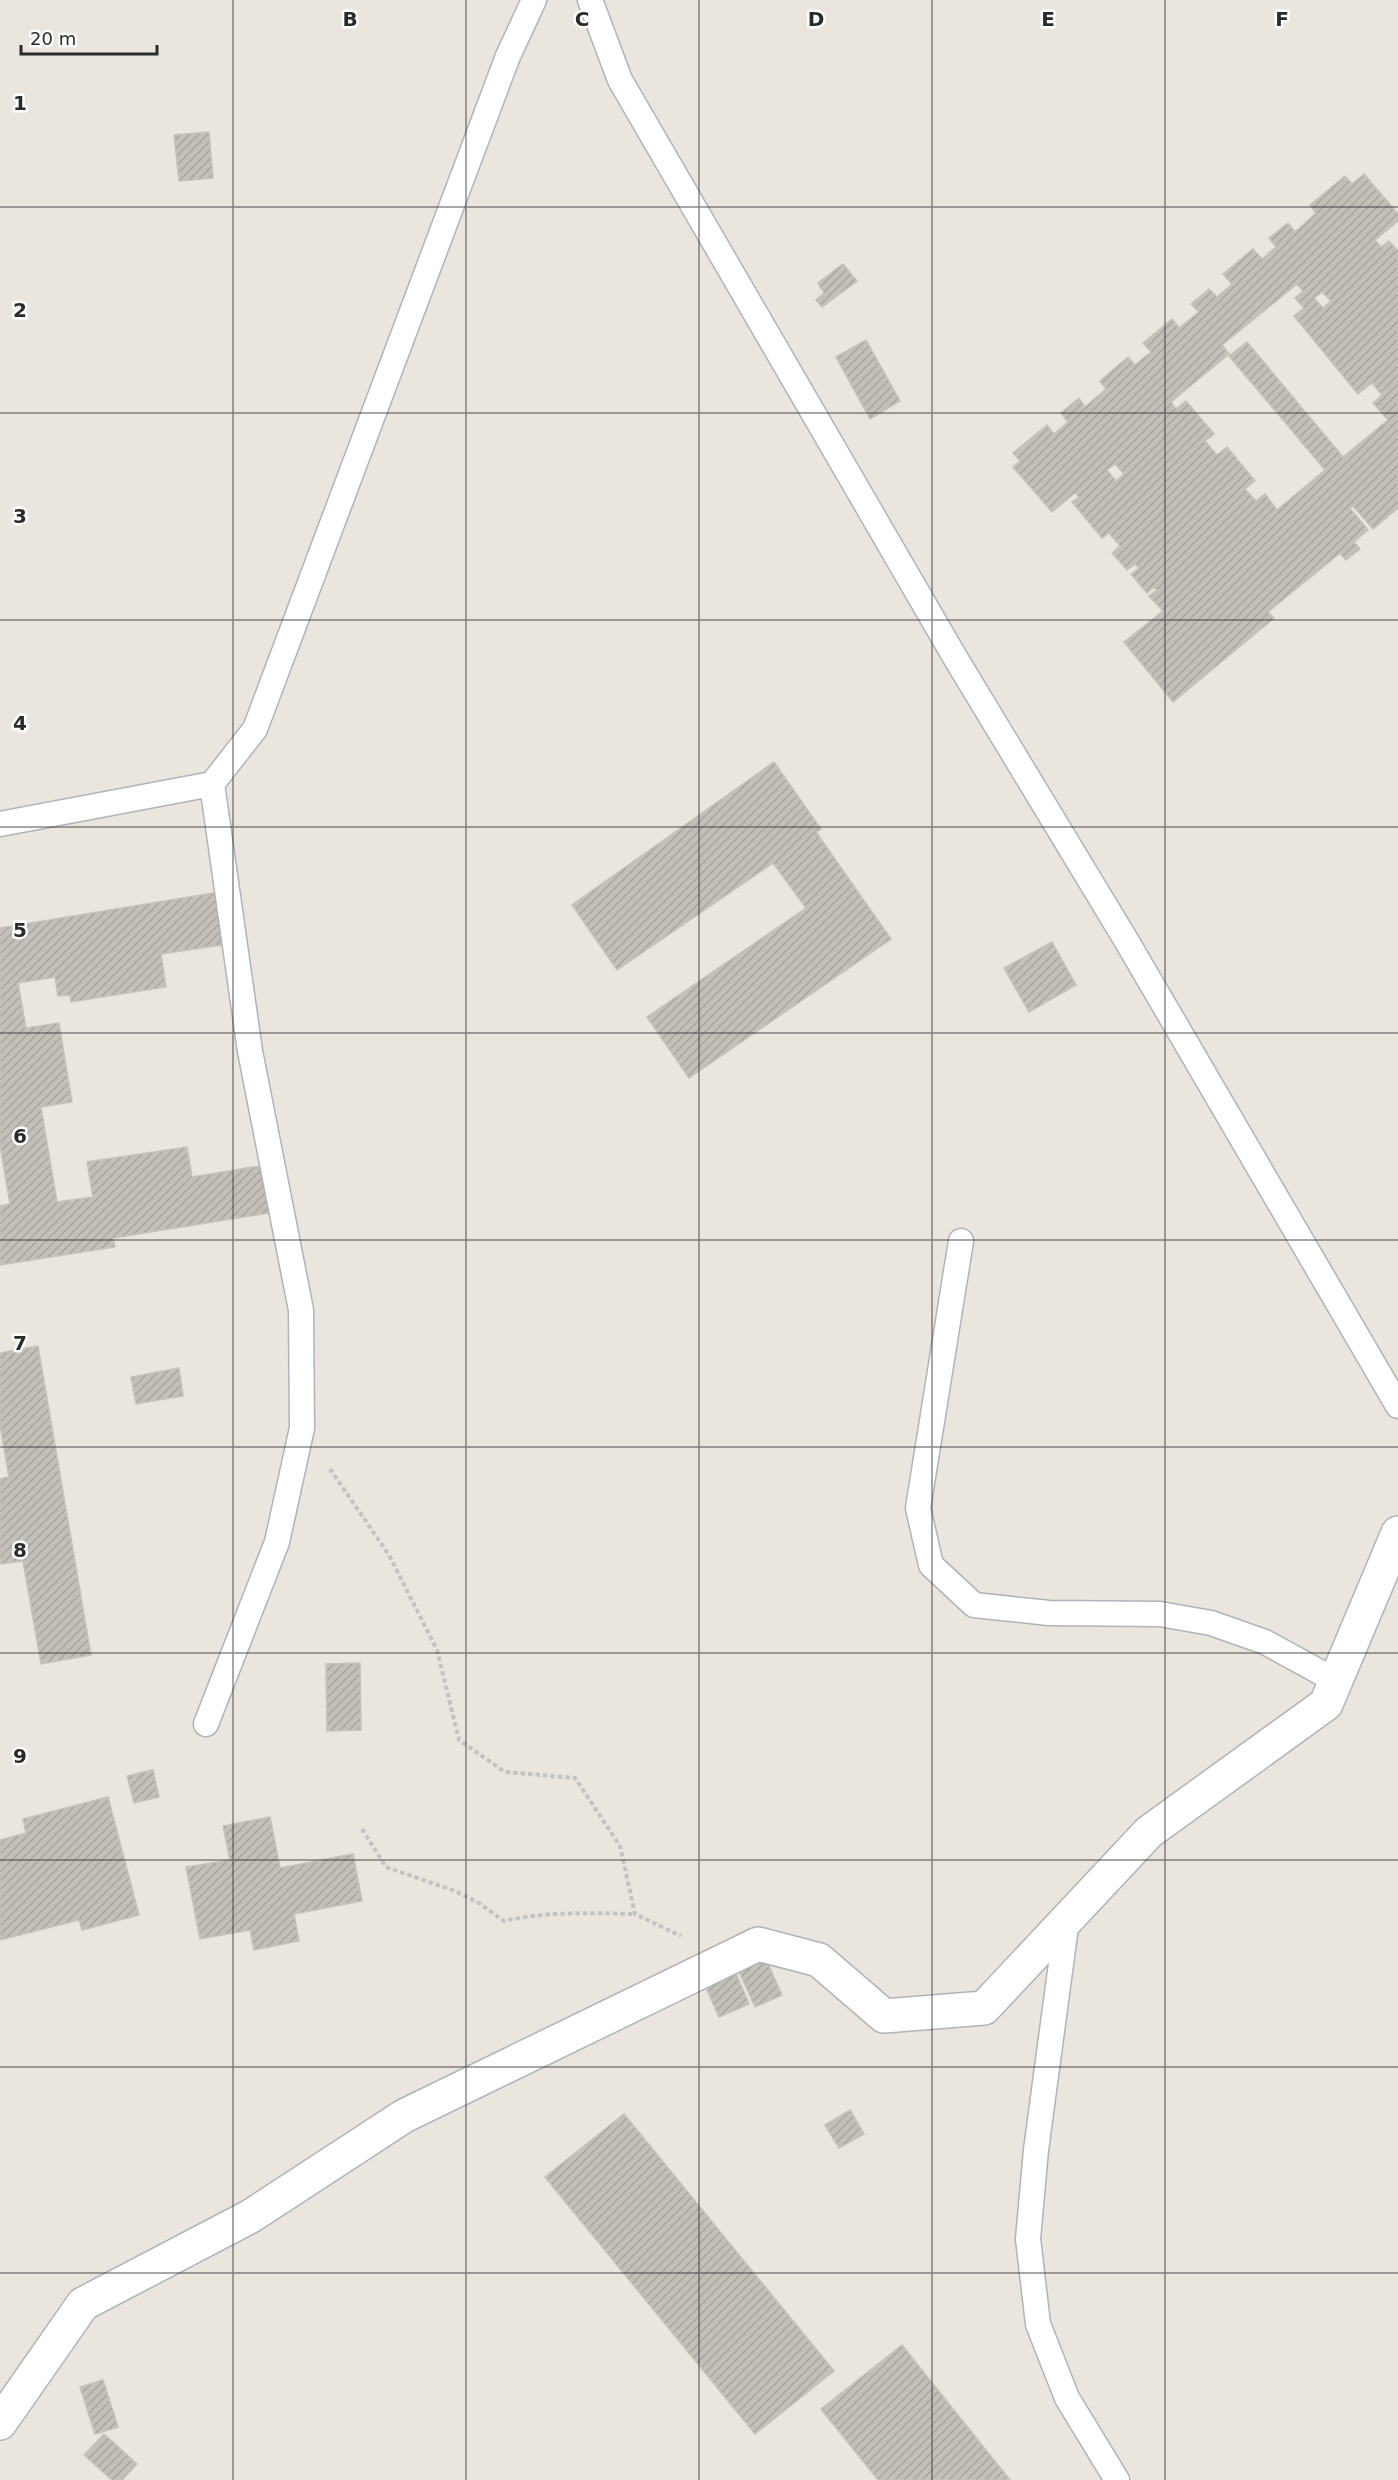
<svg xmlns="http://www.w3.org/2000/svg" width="1398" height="2480" font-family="'DejaVu Sans',sans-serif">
<defs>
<pattern id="building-hatch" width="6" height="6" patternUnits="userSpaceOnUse" patternTransform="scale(1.5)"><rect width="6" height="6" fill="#c3c0b9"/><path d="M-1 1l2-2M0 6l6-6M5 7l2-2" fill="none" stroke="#a8a59f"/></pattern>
</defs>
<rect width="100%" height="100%" fill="#eae6de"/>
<!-- building -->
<path fill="url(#building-hatch)" stroke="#c5c2b8" stroke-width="1.5" fill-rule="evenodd" d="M 209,132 L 213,178 L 179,181 L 174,135 Z
M 1364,174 L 1398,214 L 1398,221 L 1375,240 L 1381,247 L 1389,241 L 1398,251 L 1398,508 L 1373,529 L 1353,506 L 1350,508 L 1368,530 L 1354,542 L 1360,549 L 1346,560 L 1340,553 L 1268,612 L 1274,618 L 1173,702 L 1124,642 L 1163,611 L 1149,596 L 1157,590 L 1154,587 L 1147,593 L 1131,574 L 1139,568 L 1135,564 L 1127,570 L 1112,553 L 1120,546 L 1109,533 L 1102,538 L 1072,502 L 1079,497 L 1075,493 L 1052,512 L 1013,467 L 1020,461 L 1013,453 L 1047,425 L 1054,434 L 1068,422 L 1061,413 L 1079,398 L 1085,407 L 1106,389 L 1100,381 L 1128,357 L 1135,365 L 1151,352 L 1143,343 L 1172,319 L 1179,328 L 1199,312 L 1191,304 L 1209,289 L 1217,297 L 1232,284 L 1223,274 L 1253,249 L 1262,259 L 1276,247 L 1269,238 L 1288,223 L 1295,232 L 1316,213 L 1310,205 L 1345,176 L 1352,184 ZM 1297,284 L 1303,291 L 1295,298 L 1304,308 L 1294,316 L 1358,394 L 1372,383 L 1382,395 L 1373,403 L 1388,420 L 1343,457 L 1247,342 L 1229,356 L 1325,470 L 1277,510 L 1265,494 L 1256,501 L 1245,489 L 1255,481 L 1227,447 L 1217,455 L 1205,441 L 1214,434 L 1186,401 L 1176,409 L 1171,402 L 1229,354 L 1222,345 ZM 1322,292 L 1331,301 L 1323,308 L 1314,298 ZM 1115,464 L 1124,474 L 1116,481 L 1107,470 Z
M 843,264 L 857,281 L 822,307 L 816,300 L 824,293 L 818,283 Z
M 866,340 L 900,401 L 870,419 L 836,357 Z
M 774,762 L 821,829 L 816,832 L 891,939 L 689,1078 L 647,1017 L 806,908 L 773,863 L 617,970 L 572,905 Z
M 219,892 L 228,944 L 161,954 L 166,987 L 71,1002 L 70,995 L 58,996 L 55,977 L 18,983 L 26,1028 L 59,1023 L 72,1102 L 41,1107 L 57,1202 L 93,1197 L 87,1162 L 187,1147 L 192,1177 L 266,1165 L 275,1212 L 113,1238 L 115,1247 L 0,1265 L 0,1206 L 10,1204 L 0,1145 L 0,928 Z
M 1052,942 L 1076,985 L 1029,1012 L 1004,968 Z
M 38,1346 L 91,1655 L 41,1664 L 23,1561 L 0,1564 L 0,1479 L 9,1477 L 0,1425 L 0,1353 Z
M 179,1368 L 183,1396 L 136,1404 L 131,1377 Z
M 360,1663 L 361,1730 L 327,1731 L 326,1664 Z
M 153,1770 L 159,1797 L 134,1803 L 127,1776 Z
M 108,1797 L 139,1915 L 82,1930 L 79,1920 L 0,1940 L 0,1840 L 26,1833 L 23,1819 Z
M 270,1817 L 280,1868 L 353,1854 L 362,1901 L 294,1914 L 299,1941 L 254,1950 L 250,1930 L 200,1939 L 186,1867 L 230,1860 L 223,1826 Z
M 765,1957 L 782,1995 L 755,2007 L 738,1969 Z
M 734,1969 L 749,2004 L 719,2017 L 704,1983 Z
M 850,2110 L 864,2134 L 839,2148 L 825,2125 Z
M 624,2114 L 834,2371 L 755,2434 L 545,2177 Z
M 902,2345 L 1010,2480 L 878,2480 L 821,2409 Z
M 103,2380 L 118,2427 L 95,2434 L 80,2387 Z
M 104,2434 L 137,2464 L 122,2480 L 112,2480 L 84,2455 Z"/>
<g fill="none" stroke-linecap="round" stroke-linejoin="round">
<!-- service casing -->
<g stroke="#b1b2bc" stroke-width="27">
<path id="service" d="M 590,0 L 620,80 L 956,659 L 1126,940 L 1398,1406
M 0,824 L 212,784 L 255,729 L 508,56 L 534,0
M 961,1241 L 918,1508 L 931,1565 L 974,1605 L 1049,1613 L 1160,1614 L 1211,1623 L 1265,1642 L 1336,1681
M 206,1724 L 277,1542 L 302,1428 L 301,1310 L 250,1051 L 212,784
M 1067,1919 L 1036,2150 L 1028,2239 L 1038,2324 L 1067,2398 L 1117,2480"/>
</g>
<!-- minor casing -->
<g stroke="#b1b2bc" stroke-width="36">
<path id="minor" d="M 0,2423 L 83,2304 L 251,2216 L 404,2116 L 758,1944 L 819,1960 L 884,2016 L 984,2008 L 1149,1832 L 1326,1704 L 1398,1533"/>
</g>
<!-- path -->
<path stroke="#c3c3c3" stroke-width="4" stroke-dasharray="4.5 3" stroke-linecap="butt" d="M 330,1469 L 389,1555 L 437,1650 L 459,1740 L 505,1772 L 575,1778 L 620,1846 L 635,1914 L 681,1936
M 362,1829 L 386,1867 L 455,1891 L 479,1903 L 504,1921 C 548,1911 591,1913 635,1914"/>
<!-- service -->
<use href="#service" stroke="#fff" stroke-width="24"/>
<!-- minor -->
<use href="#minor" stroke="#fff" stroke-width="33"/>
</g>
<!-- grid -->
<path fill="none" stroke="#2a2a2a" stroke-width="1.5" stroke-opacity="0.55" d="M 233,0 L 233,2480M 466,0 L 466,2480M 699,0 L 699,2480M 932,0 L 932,2480M 1165,0 L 1165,2480M 0,207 L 1398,207M 0,413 L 1398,413M 0,620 L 1398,620M 0,827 L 1398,827M 0,1033 L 1398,1033M 0,1240 L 1398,1240M 0,1447 L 1398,1447M 0,1653 L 1398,1653M 0,1860 L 1398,1860M 0,2067 L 1398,2067M 0,2273 L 1398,2273"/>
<g font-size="20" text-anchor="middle" font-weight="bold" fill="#2a2a2a" stroke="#fff" stroke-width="5" stroke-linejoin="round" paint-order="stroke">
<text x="350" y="26">B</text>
<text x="582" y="26">C</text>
<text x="816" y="26">D</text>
<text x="1048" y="26">E</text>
<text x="1282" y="26">F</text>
<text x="20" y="110">1</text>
<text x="20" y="317">2</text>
<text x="20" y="523">3</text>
<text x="20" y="730">4</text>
<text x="20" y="937">5</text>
<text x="20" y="1143">6</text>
<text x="20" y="1350">7</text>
<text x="20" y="1557">8</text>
<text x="20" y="1763">9</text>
</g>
<!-- scale -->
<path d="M21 45v9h136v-9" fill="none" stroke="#2a2a2a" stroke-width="3"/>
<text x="30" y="45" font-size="18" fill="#2a2a2a" stroke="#ffffff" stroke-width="4.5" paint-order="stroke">20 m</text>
</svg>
